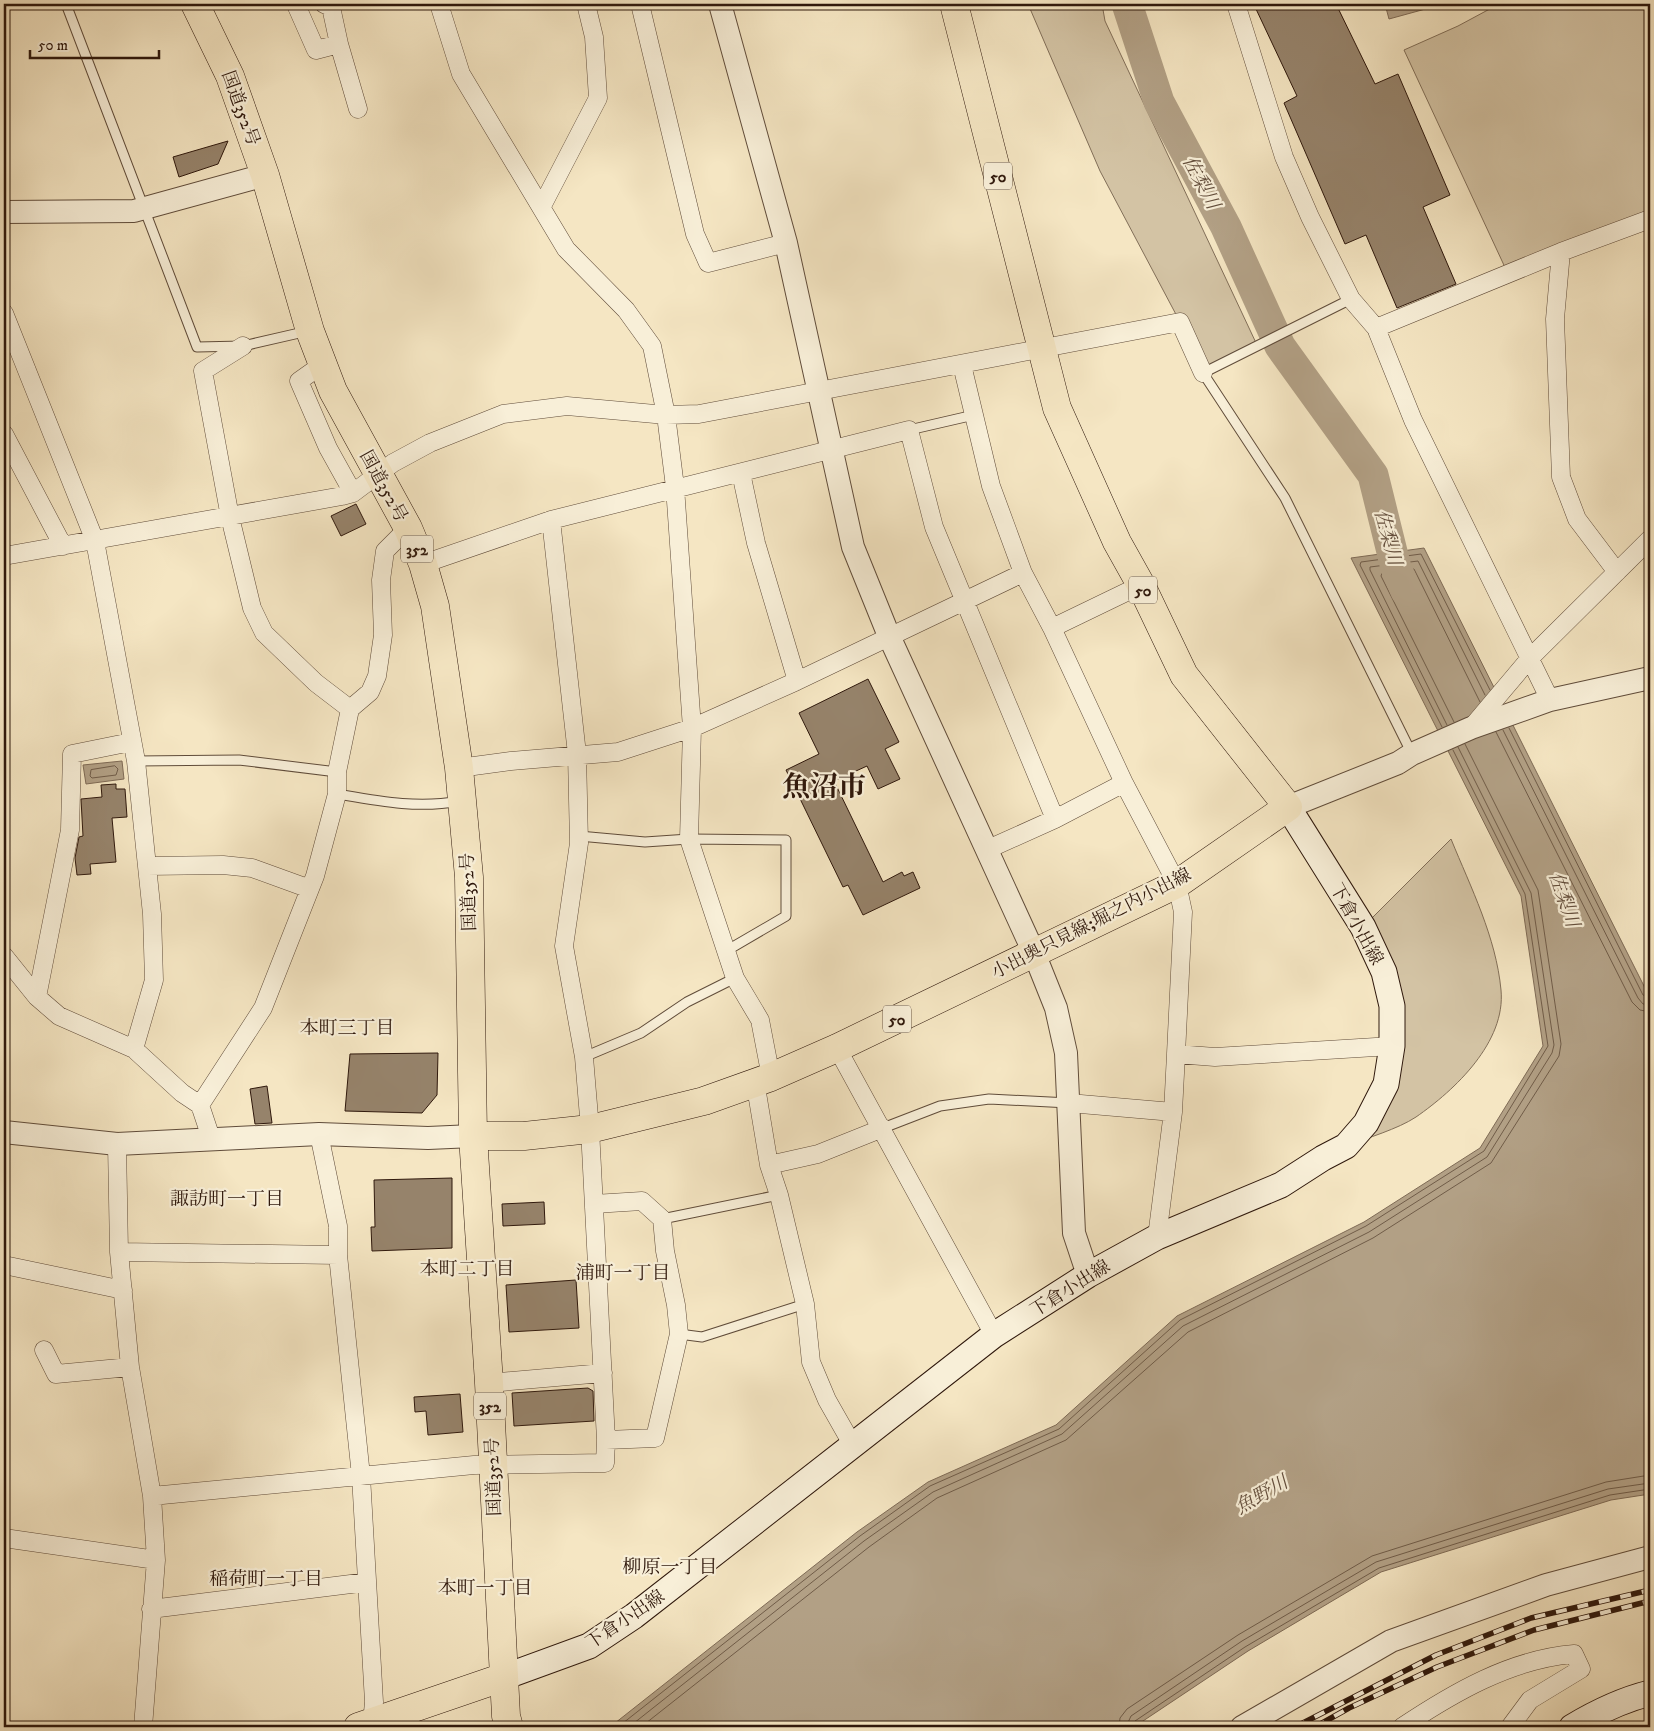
<svg xmlns="http://www.w3.org/2000/svg" width="1654" height="1731" font-family="'IM FELL DW Pica','Noto Serif JP',serif">
<rect width="100%" height="100%" fill="#f5e6c3"/>
<filter id="stains"><feTurbulence type="fractalNoise" baseFrequency=".004" numOctaves="4"/><feColorMatrix values="0 0 0 0 .2 0 0 0 0 .09 0 0 0 0 .02 0 0 0 .5 -.17"/></filter>
<radialGradient id="worn" r=".72"><stop offset=".6" stop-color="#630" stop-opacity="0"/><stop offset="1" stop-color="#630" stop-opacity=".3"/></radialGradient>
<!-- green -->
<path fill="#d3c3a4" stroke="#816e58" d="M 1028,4 L 1102,4 L 1105,21 L 1257,345 L 1203,373 L 1180,322 L 1100,171 Z
M 1499,4 L 1650,4 L 1650,221 L 1509,276 L 1404,50 L 1458,26 Z
M 1451,839 C 1471,888 1496,937 1501,990 C 1506,1042 1455,1090 1416,1117 C 1398,1129 1367,1138 1346,1146 L 1392,1046 L 1363,927 Z"/>
<!-- water -->
<path fill="#b2a085" stroke="#7e6a55" d="M 1385,4 L 1440,4 L 1440,5 L 1389,19 Z
M 1424,548 L 1650,998 L 1650,1494 L 1611,1500 L 1381,1572 L 1248,1651 L 1134,1727 L 610,1727 L 857,1532 L 928,1482 L 1056,1425 L 1177,1316 L 1364,1222 L 1480,1148 L 1543,1046 L 1521,896 L 1351,558 Z
M 122,761 L 124,779 L 86,784 L 83,765 Z"/>
<g fill="none" stroke-linecap="round" stroke-linejoin="round">
<!-- shore -->
<path stroke="#705c48" stroke-width="1" d="M 1454,722 L 1381,576 L 1382,573 L 1414,569 L 1480,702
M 1447,725 L 1370,570 L 1370,567 L 1418,561 L 1485,695
M 1442,727 L 1360,565 L 1361,562 L 1421,554 L 1490,690
M 1509,728 L 1643,995 L 1650,998
M 1503,730 L 1638,998 L 1643,1004 L 1650,1005
M 1496,732 L 1632,1002 L 1640,1010 L 1650,1012
M 115,766 L 118,769 L 116,775 L 92,778 L 90,776 L 91,770 Z
M 618,1727 L 860,1536 L 930,1486 L 1059,1429 L 1180,1320 L 1366,1226 L 1484,1151 L 1548,1046 L 1525,894 L 1453,750
M 629,1727 L 864,1541 L 933,1492 L 1062,1434 L 1183,1326 L 1369,1232 L 1487,1157 L 1552,1053 L 1554,1045 L 1531,893 L 1458,747
M 641,1727 L 869,1547 L 937,1498 L 1066,1440 L 1188,1332 L 1373,1238 L 1491,1163 L 1559,1056 L 1561,1044 L 1538,890 L 1465,744
M 1119,1727 L 1120,1718 L 1127,1709 L 1238,1635 L 1372,1556 L 1606,1482 L 1650,1475
M 1126,1727 L 1131,1716 L 1242,1641 L 1376,1562 L 1608,1489 L 1650,1483
M 1132,1727 L 1135,1721 L 1245,1647 L 1379,1568 L 1610,1495 L 1650,1489"/>
<!-- river -->
<path stroke="#b2a085" stroke-width="31" d="M 1127,4 L 1159,102 L 1226,227 L 1280,346 L 1373,475 L 1396,568 L 1406,591"/>
</g>
<!-- building -->
<path fill="#96836b" stroke="#2f180c" d="M 1266,4 L 1336,4 L 1375,84 L 1398,74 L 1450,195 L 1423,207 L 1456,284 L 1397,308 L 1366,235 L 1345,244 L 1284,103 L 1297,96 L 1256,9 Z
M 228,141 L 218,164 L 179,177 L 173,157 Z
M 356,504 L 366,524 L 341,536 L 331,516 Z
M 868,679 L 899,742 L 885,749 L 900,779 L 878,789 L 867,766 L 834,781 L 883,882 L 902,872 L 904,876 L 913,872 L 920,888 L 863,915 L 848,885 L 843,887 L 786,770 L 819,754 L 799,713 Z
M 116,784 L 116,789 L 125,789 L 127,817 L 112,818 L 116,862 L 90,864 L 91,874 L 77,875 L 75,858 L 79,837 L 83,836 L 81,799 L 102,797 L 101,785 Z
M 438,1053 L 437,1095 L 422,1113 L 345,1111 L 350,1054 Z
M 267,1086 L 272,1123 L 255,1124 L 250,1089 Z
M 452,1178 L 452,1248 L 372,1251 L 371,1227 L 375,1227 L 374,1180 Z
M 544,1202 L 545,1224 L 503,1226 L 502,1204 Z
M 576,1280 L 579,1328 L 509,1332 L 506,1285 Z
M 588,1388 L 593,1391 L 594,1421 L 514,1426 L 512,1393 Z
M 460,1394 L 463,1432 L 428,1435 L 426,1411 L 415,1412 L 414,1397 Z"/>
<g fill="none" stroke-linecap="round" stroke-linejoin="round">
<!-- service casing -->
<g stroke="#604c3a" stroke-width="11">
<path id="service" d="M 66,4 L 197,347 L 243,346 L 308,331
M 1351,299 L 1203,373 L 1285,498 L 1412,754
M 909,430 L 974,415
M 136,761 L 239,760 L 337,772
M 337,794 C 378,801 418,809 459,801
M 579,836 L 645,842 L 689,839 L 786,840 L 786,916 L 726,951
M 584,1057 L 641,1033 L 687,1002 L 735,978
M 883,1128 L 940,1106 L 989,1099 L 1069,1103
M 662,1219 L 779,1195
M 679,1334 L 702,1337 L 805,1304"/>
</g>
<!-- minor casing -->
<g stroke="#604c3a" stroke-width="19">
<path id="minor" d="M 299,4 L 297,7 L 316,50 L 339,44 L 331,7 L 324,4
M 439,4 L 461,74 L 566,249 L 626,310 L 652,346 L 666,415 L 675,487 L 692,728 L 689,839 L 735,978 L 760,1020 L 771,1077
M 640,4 L 695,234 L 708,263 L 786,243
M 1236,4 L 1284,157 L 1310,217 L 1351,299 L 1376,328 L 1413,420 L 1550,700
M 339,44 L 358,109
M 542,206 L 598,98 L 594,37 L 586,4
M 1561,252 L 1555,319 L 1561,477 L 1577,519 L 1617,572
M 4,313 L 95,541 L 136,761 L 152,914 L 154,980 L 134,1049
M 1376,328 L 1561,252 L 1650,219
M 243,346 L 203,371 L 230,517 L 252,608 L 264,633 L 316,683 L 350,709
M 323,364 L 299,381 L 328,448 L 353,493
M 962,365 L 991,486 L 1023,573 L 1052,628 L 1124,783 L 1177,884 L 1183,912 L 1176,1054 L 1173,1112 L 1157,1237
M 4,434 L 63,546
M 741,473 L 756,543 L 797,681
M 4,556 L 342,496 L 353,493 L 393,463 L 430,443 L 503,414 L 567,406 L 666,415 L 699,414 L 1180,322 L 1203,373
M 423,564 L 551,520 L 909,430 L 934,527 L 1055,819
M 1052,628 L 1141,585
M 1471,728 L 1530,658 L 1650,539
M 459,768 L 511,761 L 618,752 L 692,728 L 797,681 L 1023,573
M 986,850 L 1055,819 L 1124,783
M 147,866 L 223,865 L 252,868 L 310,889
M 4,956 L 37,997 L 59,1016 L 134,1049 L 182,1093 L 200,1105 L 211,1138
M 37,997 L 70,830 L 72,754 L 131,742
M 837,1048 L 994,1335
M 1176,1054 L 1215,1057 L 1392,1046
M 755,1081 L 769,1165 L 779,1195 L 805,1304 L 811,1362 L 827,1400 L 852,1444
M 1069,1103 L 1173,1112
M 200,1105 L 263,1008 L 315,876 L 337,794 L 337,772 L 350,709 L 370,692 L 377,676 L 383,635 L 381,580 L 385,551 L 408,528
M 319,1134 L 338,1226 L 338,1255 L 361,1476 L 374,1702 L 372,1723
M 117,1144 L 119,1252 L 130,1367 L 152,1496 L 156,1560 L 143,1727
M 769,1165 L 818,1154 L 883,1128
M 594,1204 L 642,1201 L 662,1219 L 665,1251 L 676,1305 L 679,1334 L 655,1438 L 606,1440
M 119,1252 L 338,1255
M 4,1265 L 123,1290
M 44,1350 L 56,1374 L 130,1367
M 489,1383 L 603,1373
M 152,1496 L 474,1465 L 605,1463 L 606,1440 L 590,1129 L 584,1057 L 564,946 L 579,843 L 577,754 L 551,520
M 4,1538 L 156,1560
M 151,1609 L 367,1582
M 1402,1727 C 1453,1693 1511,1659 1574,1654 L 1581,1669 L 1530,1700 L 1510,1727"/>
</g>
<!-- tertiary casing -->
<g stroke="#604c3a" stroke-width="24">
<path id="tertiary" d="M 720,4 L 786,243 L 853,547 L 889,636 L 1034,953 L 1056,1008 L 1066,1053 L 1074,1233 L 1088,1275
M 4,212 L 134,211 L 265,175
M 1288,807 L 1398,763 L 1412,754 L 1471,728 L 1550,700 L 1650,678
M 4,1132 L 117,1144 L 319,1134 L 428,1138 L 473,1136
M 1242,1727 L 1391,1641 L 1546,1585 L 1650,1557"/>
</g>
<!-- secondary casing -->
<g stroke="#2f180c" stroke-width="27">
<path id="secondary" d="M 504,1677 L 589,1646 L 634,1616 L 994,1335 L 1088,1275 L 1157,1237 L 1281,1185 L 1323,1158 L 1346,1146 L 1366,1123 L 1386,1084 L 1392,1046 L 1392,1006 L 1384,972 L 1363,927 L 1288,807
M 1572,1727 C 1597,1712 1622,1700 1650,1693"/>
</g>
<!-- primary casing -->
<g stroke="#2f180c" stroke-width="29">
<path id="primary" d="M 473,1136 L 524,1136 L 590,1129 L 704,1101 L 771,1077 L 837,1048 L 1177,884 L 1288,807 L 1184,675 L 1141,585 L 1117,542 L 1057,408 L 954,4
M 504,1677 L 506,1716 L 509,1727"/>
</g>
<!-- trunk casing -->
<g stroke="#2f180c" stroke-width="29">
<path id="trunk" d="M 195,4 L 230,76 L 265,175 L 310,331 L 333,391 L 408,528 L 423,564 L 435,606 L 459,768 L 469,877 L 473,1136 L 489,1383 L 504,1677 L 358,1727"/>
</g>
<!-- service -->
<use href="#service" stroke="#f8efd8" stroke-width="9"/>
<!-- minor -->
<use href="#minor" stroke="#f8efd8" stroke-width="18"/>
<!-- tertiary -->
<use href="#tertiary" stroke="#f8efd8" stroke-width="22"/>
<!-- secondary -->
<use href="#secondary" stroke="#f8efd8" stroke-width="25"/>
<!-- primary -->
<use href="#primary" stroke="#f5e6c3" stroke-width="28"/>
<!-- trunk -->
<use href="#trunk" stroke="#f5e6c3" stroke-width="28"/>
<!-- rail casing -->
<g stroke="#2f180c" stroke-width="5.5">
<path id="rail" d="M 1295,1727 L 1436,1655 L 1531,1618 L 1650,1590
M 1315,1727 L 1349,1708 L 1437,1667 L 1534,1630 L 1650,1601"/>
</g>
<!-- rail -->
<use href="#rail" stroke="#f8efd8" stroke-width="4" stroke-dasharray="11" stroke-linecap="butt"/>
</g>
<g text-anchor="middle" stroke-width="4.5" stroke-linejoin="round" paint-order="stroke">
<!-- shield labels -->
<g fill="#f8efd8" stroke="#6b5849" stroke-width="1">
<rect x="984" y="162.5" width="28" height="27" rx="4"/>
<rect x="401" y="535.5" width="32" height="27" rx="4"/>
<rect x="1129" y="576.5" width="28" height="27" rx="4"/>
<rect x="883" y="1005.5" width="28" height="27" rx="4"/>
<rect x="474" y="1392.5" width="32" height="27" rx="4"/>
</g>
<g font-size="16" font-weight="bold" fill="#2f180c">
<text x="998" y="182">50</text>
<text x="417" y="555">352</text>
<text x="1143" y="596">50</text>
<text x="897" y="1025">50</text>
<text x="490" y="1412">352</text>
</g>
<!-- street labels -->
<g font-size="18" fill="#2f180c" stroke="#f8efd8">
<text transform="translate(241 108) rotate(70)" y="6">国道352号</text>
<text transform="translate(384 486) rotate(61)" y="6">国道352号</text>
<text transform="translate(468 892) rotate(-92)" y="6">国道352号</text>
<text transform="translate(1091 923) rotate(-27)" y="6">小出奥只見線;堀之内小出線</text>
<text transform="translate(1357 924) rotate(61)" y="6">下倉小出線</text>
<text transform="translate(1070 1288) rotate(-32)" y="6">下倉小出線</text>
<text transform="translate(493 1477) rotate(-92)" y="6">国道352号</text>
<text transform="translate(625 1619) rotate(-34)" y="6">下倉小出線</text>
</g>
<!-- water labels -->
<g font-size="19" font-style="italic" fill="#634e3c" stroke="#f8efd8">
<text transform="translate(1202 182) rotate(62)" y="7">佐梨川</text>
<text transform="translate(1389 537) rotate(75)" y="7">佐梨川</text>
<text transform="translate(1565 899) rotate(71)" y="7">佐梨川</text>
<text transform="translate(1261 1494) rotate(-30)" y="7">魚野川</text>
</g>
<!-- neighbourhood labels -->
<g font-size="19" fill="#2f180c" stroke="#f8efd8">
<text x="347" y="1034">本町三丁目</text>
<text x="227" y="1205">諏訪町一丁目</text>
<text x="467" y="1275">本町二丁目</text>
<text x="623" y="1279">浦町一丁目</text>
<text x="670" y="1573">柳原一丁目</text>
<text x="266" y="1585">稲荷町一丁目</text>
<text x="485" y="1594">本町一丁目</text>
</g>
<!-- town labels -->
<g font-size="28" font-weight="bold" fill="#2f180c" stroke="#f8efd8">
<text x="824" y="796">魚沼市</text>
</g>
</g>
<!-- margin -->
<rect width="1654" height="1731" fill="none" stroke="#f5e6c3" stroke-width="20"/>
<rect x="5" y="5" width="1644" height="1721" fill="none" stroke="#2f180c" stroke-width="2.5"/>
<rect x="10" y="10" width="1634" height="1711" fill="none" stroke="#2f180c"/>
<!-- scale -->
<path d="M30 50v8h129v-8" fill="none" stroke="#2f180c" stroke-width="2.5"/>
<text x="38" y="50" font-size="15" fill="#2f180c" stroke="#f8efd8" stroke-width="4" paint-order="stroke">50 m</text>
<rect width="100%" height="100%" filter="url(#stains)"/>
<rect width="100%" height="100%" fill="url(#worn)"/>
</svg>
